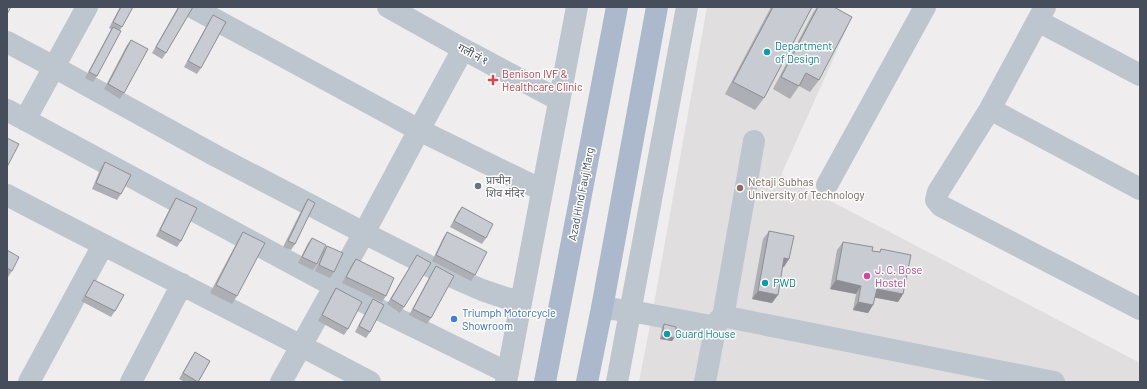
<svg xmlns="http://www.w3.org/2000/svg" width="1147" height="389" font-family="Barlow,'Noto Sans Devanagari',sans-serif">
<rect width="100%" height="100%" fill="#efeded"/>
<!-- education -->
<path fill="#e0dedf" d="M 707,7 L 815,7 L 849,24 L 781,175 L 1140,363 L 1140,382 L 639,382 L 652,315 Z"/>
<g fill="none" stroke-linecap="round" stroke-linejoin="round">
<!-- minor -->
<path stroke="#bdc5cf" stroke-width="22" d="M 192,7 L 419,130 L 463,49
M 388,7 L 463,49 L 559,100
M 1045,7 L 990,109 L 938,192 L 936,200 L 941,206 L 1140,309
M 1038,21 L 1140,75
M 7,42 L 54,67 L 216,156 L 364,233 L 441,272 L 482,290 L 521,303
M 990,109 L 1140,189
M 7,110 L 334,286 L 335,288 L 508,373
M 25,120 L 87,7
M 827,185 L 925,7
M 7,195 C 127,258 250,318 370,382
M 602,308 L 631,311 L 716,327
M 723,317 L 754,141
M 29,382 L 103,245
M 131,382 L 182,284
M 281,382 L 364,233 L 419,130 L 542,190
M 506,382 L 577,7
M 617,382 L 687,7
M 705,382 L 716,324 C 719,319 721,317 727,317 L 1054,382"/>
<!-- major -->
<path stroke="#acb9cc" stroke-width="22" d="M 545,382 L 617,7
M 587,382 L 602,308 L 657,7"/>
</g>
<!-- wall -->
<path fill="#adafb5" d="M 120,7 L 133,7 L 120,30 L 97,76 L 93,82 L 85,78 L 109,33 L 111,29 L 109,28 Z
M 178,7 L 193,7 L 166,53 L 162,59 L 152,53 Z
M 771,7 L 812,7 L 764,98 L 755,110 L 725,94 Z
M 817,7 L 834,7 L 819,80 L 810,92 L 799,86 L 790,99 L 773,89 L 813,13 Z
M 213,15 L 201,68 L 197,74 L 184,67 L 209,21 Z
M 131,40 L 124,93 L 120,99 L 104,89 L 127,45 Z
M 105,162 L 121,194 L 117,200 L 92,189 L 101,167 Z
M 176,198 L 181,241 L 177,247 L 156,236 L 172,204 Z
M 308,199 L 295,244 L 291,250 L 283,247 L 304,205 Z
M 462,207 L 486,238 L 482,244 L 450,227 L 458,212 Z
M 769,231 L 784,267 L 783,267 L 772,303 L 752,299 L 763,239 Z
M 243,232 L 237,296 L 232,304 L 210,293 L 238,240 Z
M 447,232 L 475,275 L 471,281 L 432,261 L 443,238 Z
M 312,238 L 317,264 L 313,270 L 298,263 L 308,243 Z
M 843,242 L 872,251 L 879,252 L 881,249 L 903,294 L 898,302 L 875,297 L 873,305 L 868,313 L 853,310 L 856,294 L 830,289 L 837,250 Z
M 327,246 L 334,272 L 330,278 L 315,271 L 323,252 Z
M 7,250 L 12,271 L 8,277 L 7,276 Z
M 417,255 L 404,307 L 400,313 L 387,304 Z
M 356,259 L 386,296 L 382,302 L 342,283 L 352,264 Z
M 436,266 L 431,318 L 427,324 L 409,315 L 432,272 Z
M 94,280 L 115,311 L 111,317 L 81,301 L 90,286 Z
M 336,288 L 348,329 L 344,335 L 318,321 L 332,294 Z
M 373,299 L 370,332 L 366,338 L 355,332 L 369,305 Z
M 664,324 L 674,338 L 672,341 L 660,339 L 662,327 Z
M 195,352 L 210,361 L 198,382 L 185,382 L 179,379 L 191,358 Z"/>
<!-- shaded-wall -->
<path fill="#8d8e94" d="M 784,258 L 789,259 L 784,267 L 779,266 Z
M 836,280 L 861,286 L 856,294 L 830,289 Z
M 877,289 L 903,294 L 898,302 L 871,297 Z
M 758,291 L 778,295 L 772,303 L 752,299 Z
M 858,302 L 873,305 L 868,313 L 853,310 Z
M 662,336 L 674,338 L 672,341 L 660,339 Z"/>
<!-- building -->
<path fill="#c9cbd3" stroke="#8d8e94" d="M 7,7 L 11,7 L 7,14 Z
M 121,7 L 133,7 L 122,27 L 113,22 Z
M 179,7 L 193,7 L 166,53 L 156,47 Z
M 773,7 L 812,7 L 764,98 L 733,82 Z
M 818,7 L 834,7 L 852,17 L 819,80 L 806,73 L 799,86 L 781,77 Z
M 213,15 L 226,22 L 201,68 L 188,61 Z
M 113,27 L 121,31 L 97,76 L 89,72 Z
M 131,40 L 148,49 L 124,93 L 108,84 Z
M 7,138 L 19,144 L 7,167 Z
M 105,162 L 131,175 L 121,194 L 96,183 Z
M 176,198 L 197,208 L 181,241 L 160,230 Z
M 308,199 L 315,203 L 295,244 L 288,241 Z
M 462,207 L 493,224 L 486,238 L 454,221 Z
M 769,231 L 794,236 L 789,259 L 784,258 L 778,295 L 758,291 Z
M 243,232 L 265,243 L 237,296 L 216,285 Z
M 447,232 L 487,252 L 475,275 L 436,255 Z
M 312,238 L 326,245 L 317,264 L 302,257 Z
M 843,242 L 873,247 L 872,251 L 880,252 L 881,249 L 911,255 L 903,294 L 877,289 L 873,305 L 858,302 L 861,286 L 836,280 Z
M 327,246 L 343,253 L 334,272 L 319,265 Z
M 7,250 L 19,257 L 12,271 L 7,268 Z
M 417,255 L 431,263 L 404,307 L 391,299 Z
M 356,259 L 394,278 L 386,296 L 346,277 Z
M 436,266 L 454,276 L 431,318 L 413,309 Z
M 94,280 L 124,295 L 115,311 L 85,296 Z
M 336,288 L 362,302 L 348,329 L 322,315 Z
M 373,299 L 384,305 L 370,332 L 359,326 Z
M 664,324 L 676,327 L 674,338 L 662,336 Z
M 195,352 L 210,361 L 198,382 L 183,373 Z"/>
<!-- markers -->
<g fill="#0f9aa8" stroke="#fff" stroke-width="1.5">
<circle cx="767" cy="52" r="4"/>
<circle cx="765" cy="283" r="4"/>
<circle cx="667" cy="334" r="4"/>
</g>
<path fill="#e0444e" stroke="#fff" stroke-width="1.5" d="M491 74h4v4h4v4h-4v4h-4v-4h-4v-4h4z"/>
<circle fill="#6b7280" stroke="#fff" stroke-width="1.5" cx="478" cy="186" r="4"/>
<circle fill="#8d6e63" stroke="#fff" stroke-width="1.5" cx="740" cy="188" r="4"/>
<circle fill="#d1479c" stroke="#fff" stroke-width="1.5" cx="867" cy="276" r="4"/>
<circle fill="#3f7fe0" stroke="#fff" stroke-width="1.5" cx="454" cy="319" r="4"/>
<g text-anchor="middle" stroke-width="3" stroke-linejoin="round" paint-order="stroke">
<!-- culture labels -->
<g font-size="11" fill="#0d838f" stroke="#fff" text-anchor="start">
<text x="775" y="50">Department<tspan x="775" dy="13">of Design</tspan></text>
<text x="773" y="287">PWD</text>
<text x="675" y="338">Guard House</text>
</g>
<!-- street labels -->
<g font-size="11" fill="#454e5a" stroke="#fff">
<text transform="translate(473 54) rotate(28)" y="4">गली नं १</text>
<text transform="translate(581 194) rotate(-79)" y="4">Azad Hind Fauj Marg</text>
</g>
<!-- health labels -->
<g font-size="11" fill="#be3a42" stroke="#fff" text-anchor="start">
<text x="502" y="78">Benison IVF &amp;<tspan x="502" dy="13">Healthcare Clinic</tspan></text>
</g>
<!-- worship labels -->
<g font-size="11" fill="#5b616d" stroke="#fff" text-anchor="start">
<text x="486" y="184">प्राचीन<tspan x="486" dy="13">शिव मंदिर</tspan></text>
</g>
<!-- education labels -->
<g font-size="11" fill="#785e54" stroke="#fff" text-anchor="start">
<text x="748" y="186">Netaji Subhas<tspan x="748" dy="13">University of Technology</tspan></text>
</g>
<!-- hotel labels -->
<g font-size="11" fill="#b23c85" stroke="#fff" text-anchor="start">
<text x="875" y="274">J. C. Bose<tspan x="875" dy="13">Hostel</tspan></text>
</g>
<!-- shop labels -->
<g font-size="11" fill="#366cbe" stroke="#fff" text-anchor="start">
<text x="462" y="317">Triumph Motorcycle<tspan x="462" dy="13">Showroom</tspan></text>
</g>
</g>
<!-- border -->
<rect width="1147" height="389" fill="none" stroke="#454e5a" stroke-width="16"/>
</svg>
